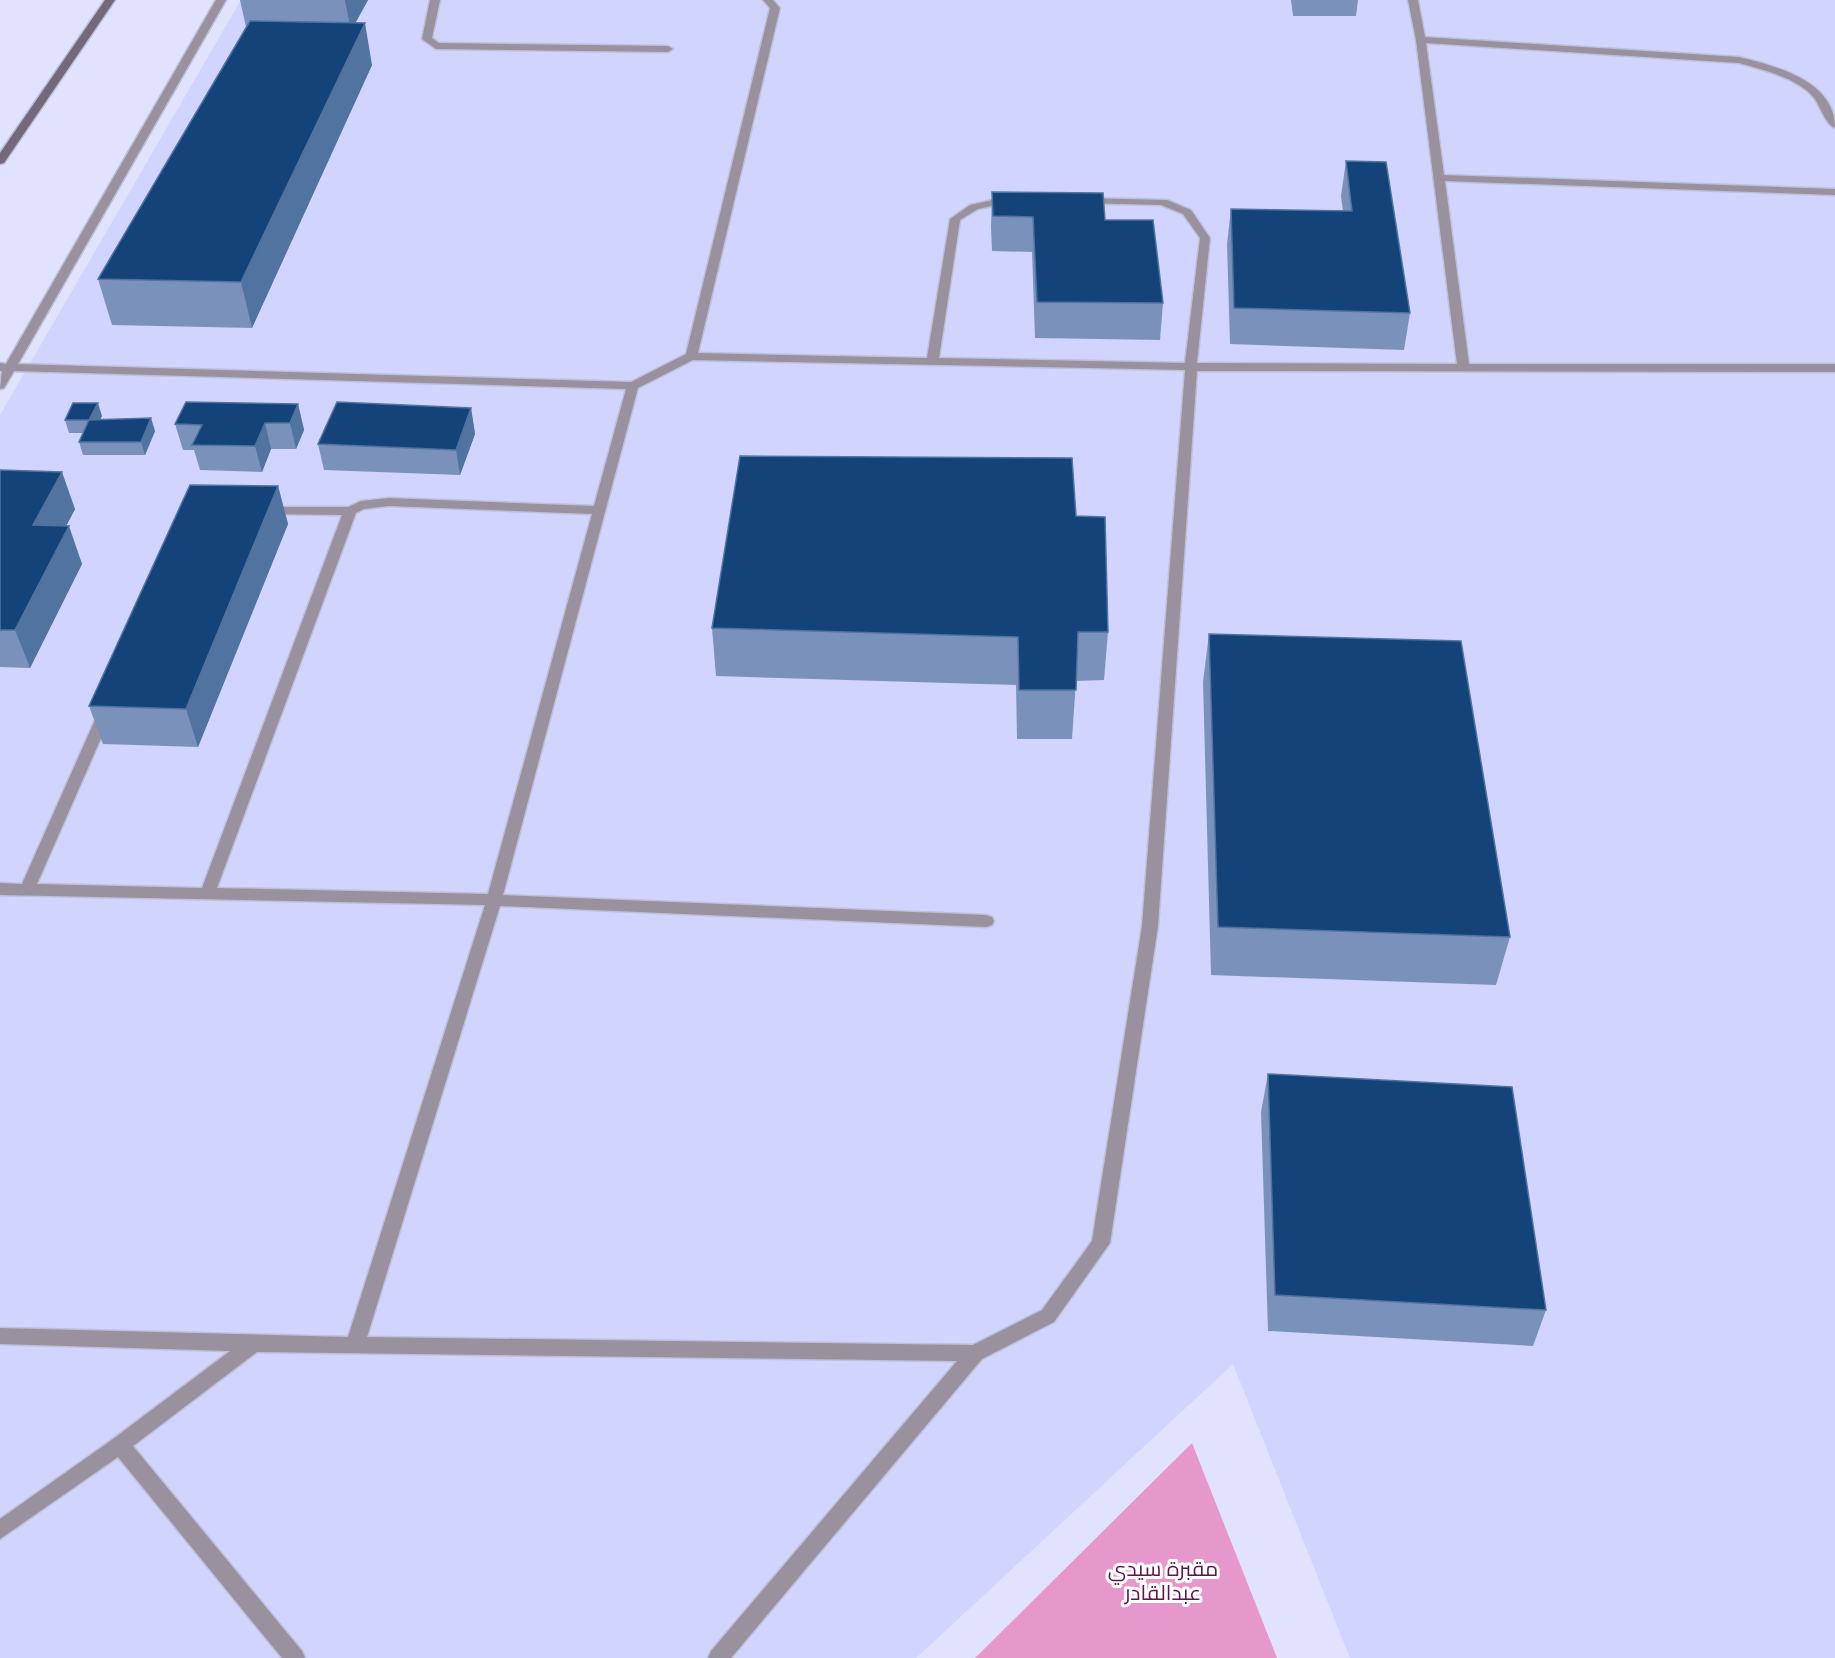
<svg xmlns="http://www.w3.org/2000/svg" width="1835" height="1658" font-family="Raleway,Cairo,sans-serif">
<rect width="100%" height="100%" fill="#e0e2fe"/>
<!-- built -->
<path fill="#d1d4fe" d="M 241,0 L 1835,0 L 1835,1658 L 1350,1658 L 1233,1364 L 916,1658 L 0,1658 L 0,415 Z"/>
<!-- green -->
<path fill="#e698cd" d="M 1192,1443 L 1277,1658 L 975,1658 Z"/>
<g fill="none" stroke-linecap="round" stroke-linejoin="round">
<!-- lane casing -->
<g stroke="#bec0d9" stroke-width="3">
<path id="lane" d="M 216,0 L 226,0 L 18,364 L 631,382 L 686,354 L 770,8 L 763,0 L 773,0 L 780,8 L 698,353 L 927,358 L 950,219 L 970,205 L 1011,196 L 1016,199 L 1015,201 L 978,209 L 960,220 L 939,358 L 1185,363 L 1200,238 L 1183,214 L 1161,205 L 1079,203 L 1078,201 L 1083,198 L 1167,200 L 1191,210 L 1210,238 L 1197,363 L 1457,364 L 1416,40 L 1408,0 L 1418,0 L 1425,37 L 1739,57 C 1776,66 1835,81 1835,128 C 1825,124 1821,107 1814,98 C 1800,79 1761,69 1739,63 L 1426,43 L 1444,175 L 1835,189 L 1835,195 L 1445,181 L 1469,364 L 1835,364 L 1835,372 L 1197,371 L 1158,926 L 1110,1243 L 1054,1322 L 982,1359 L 731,1658 L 708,1658 L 711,1651 L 957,1361 L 257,1352 L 133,1446 L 302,1651 L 305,1658 L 282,1658 L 118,1457 L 0,1539 L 0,1519 L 113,1439 L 230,1351 L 0,1344 L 0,1328 L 348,1337 L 485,905 L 0,895 L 0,883 L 22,884 L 99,711 L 106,706 L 113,711 L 37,884 L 202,888 L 342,515 L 264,514 L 259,513 L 258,510 L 259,507 L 348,507 L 361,501 L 389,498 L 594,506 L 626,389 L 14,371 L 4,388 L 0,389 L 2,371 L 0,371 L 0,363 L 6,364 ZM 693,360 L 1185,370 L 1142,926 L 1092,1241 L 1042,1310 L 973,1345 L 367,1337 L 500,906 L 986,927 L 992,925 L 994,921 L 992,917 L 986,915 L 503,895 L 638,388 ZM 389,506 L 592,514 L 488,894 L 217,888 L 356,513 L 364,509 Z
M 430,0 L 440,0 L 432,38 L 439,43 L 668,46 L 673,49 L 668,52 L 436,49 L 422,39 Z"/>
</g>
<!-- secondary casing -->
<g stroke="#bec0d9" stroke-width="3">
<path id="secondary" d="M 105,0 L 115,0 L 4,163 L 0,164 L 0,153 Z"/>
</g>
<!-- lane -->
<use href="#lane" fill="#99919e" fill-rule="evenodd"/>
<!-- secondary -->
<use href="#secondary" fill="#74697c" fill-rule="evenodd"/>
</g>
<!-- wall -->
<path fill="#7a92bb" d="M 240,0 L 368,0 L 355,23 L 372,65 L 252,328 L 112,325 L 98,279 L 246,27 Z
M 1291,0 L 1358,0 L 1356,16 L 1293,16 Z
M 1346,161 L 1410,313 L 1404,350 L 1230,344 L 1227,244 L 1231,209 L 1343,211 L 1341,196 Z
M 992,192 L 1105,220 L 1163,303 L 1160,340 L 1035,338 L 1032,252 L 992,251 L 991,227 Z
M 298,404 L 304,430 L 296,449 L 271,449 L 262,472 L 200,470 L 194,450 L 183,450 L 175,424 Z
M 471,408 L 475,434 L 460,475 L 324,470 L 318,444 Z
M 102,416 L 100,420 L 155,431 L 145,455 L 83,455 L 79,442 L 83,433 L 69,433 L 65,420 Z
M 0,470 L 75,509 L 66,526 L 82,564 L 30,668 L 0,667 Z
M 278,486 L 288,524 L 198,747 L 103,744 L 89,706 Z
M 1076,516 L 1108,632 L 1104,680 L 1076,681 L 1072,739 L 1017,739 L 1016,685 L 716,676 L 712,628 Z
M 1209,634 L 1510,937 L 1496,985 L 1211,975 L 1203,682 Z
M 1268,1074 L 1546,1310 L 1533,1346 L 1268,1331 L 1261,1112 Z"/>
<!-- shaded-wall -->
<path fill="#5073a0" d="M 345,0 L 368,0 L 351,31 Z
M 365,23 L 372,65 L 252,328 L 241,282 Z
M 98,403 L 102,416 L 93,433 L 89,420 Z
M 298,404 L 304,430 L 296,449 L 290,423 Z
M 471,408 L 475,434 L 460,475 L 456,450 Z
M 151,418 L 155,431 L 145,455 L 141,442 Z
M 265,423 L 271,449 L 262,472 L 255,446 Z
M 62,472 L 75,509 L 47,563 L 33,525 Z
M 278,486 L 288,524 L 198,747 L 186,709 Z
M 69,526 L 82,564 L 30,668 L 15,630 Z"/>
<!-- building -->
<path fill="#134378" stroke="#5073a0" stroke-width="1.5" d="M 250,21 L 365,23 L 241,282 L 98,279 Z
M 1346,161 L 1386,162 L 1410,313 L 1234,308 L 1231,209 L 1352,211 Z
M 992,192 L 1103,193 L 1105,220 L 1153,220 L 1163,303 L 1037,302 L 1033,217 L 993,216 Z
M 186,402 L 298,404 L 290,423 L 265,423 L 255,446 L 192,445 L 202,425 L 175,424 Z
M 337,402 L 471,408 L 456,450 L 318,444 Z
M 73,403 L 98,403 L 89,420 L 65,420 Z
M 151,418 L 141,442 L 79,442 L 89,420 Z
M 740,456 L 1072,458 L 1076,516 L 1105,517 L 1108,632 L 1078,632 L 1076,690 L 1019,690 L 1018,637 L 712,628 Z
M 0,470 L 62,472 L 33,525 L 69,526 L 15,630 L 0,630 Z
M 190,485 L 278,486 L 186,709 L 89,706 Z
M 1209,634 L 1461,641 L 1510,937 L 1218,927 Z
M 1268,1074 L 1512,1087 L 1546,1310 L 1275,1295 Z"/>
<g text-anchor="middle" stroke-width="6" stroke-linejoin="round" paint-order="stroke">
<!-- near-park labels -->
<g font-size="21" fill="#60134d" stroke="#fff">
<text x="1163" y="1576">مقبرة سيدي<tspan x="1163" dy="24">عبدالقادر</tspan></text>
</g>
</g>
</svg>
